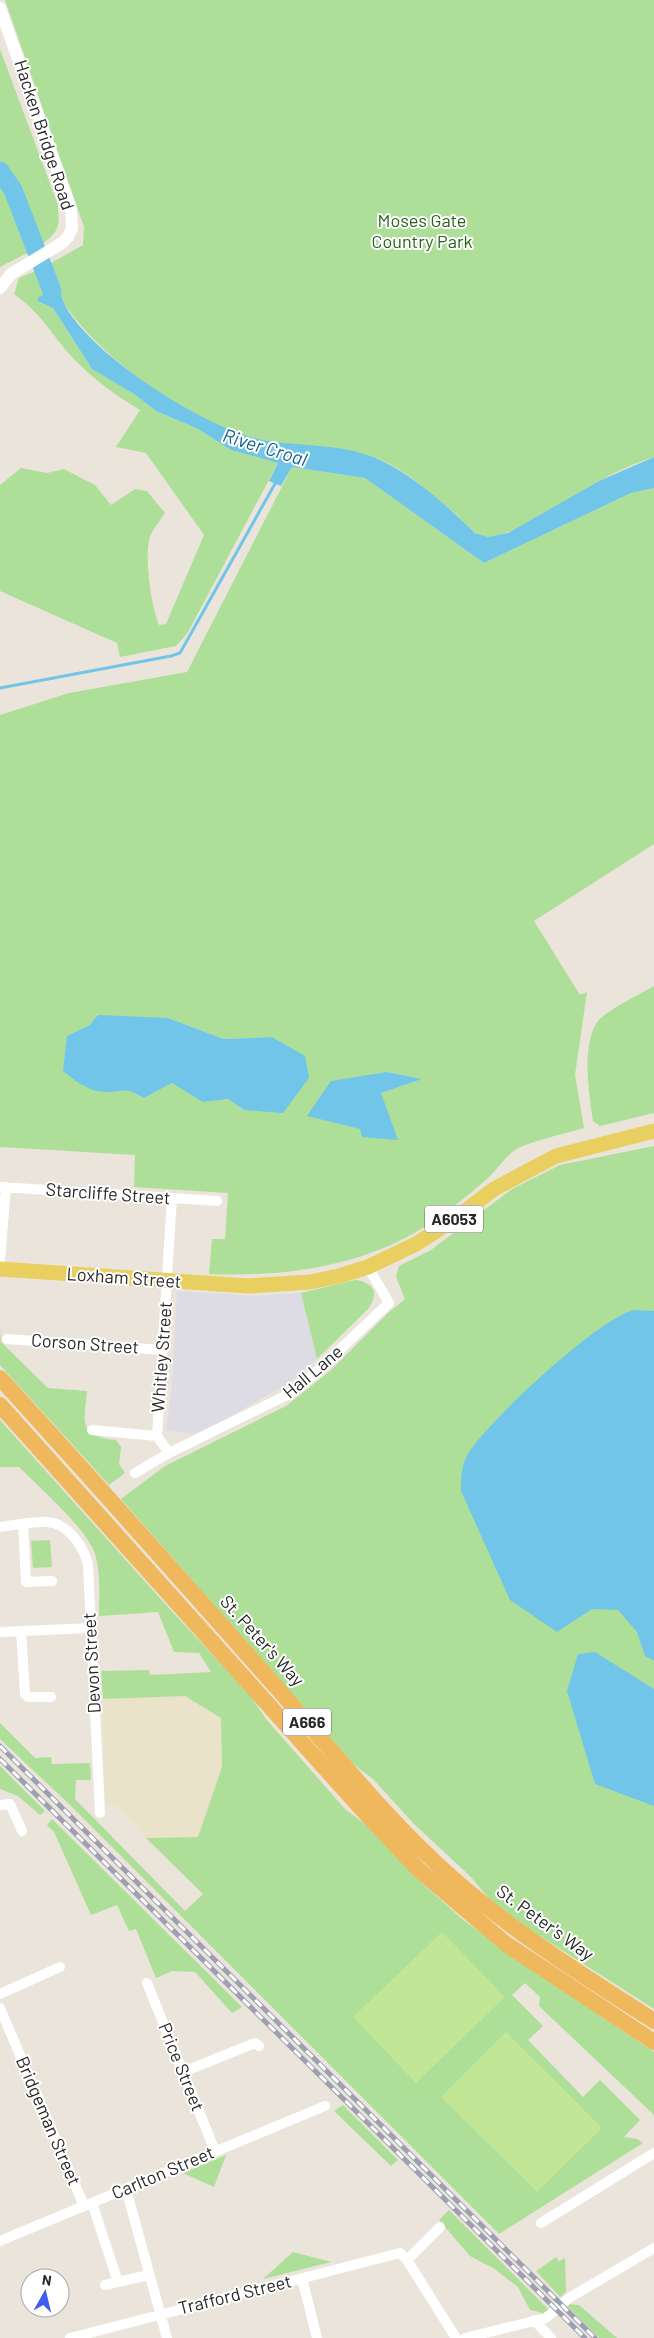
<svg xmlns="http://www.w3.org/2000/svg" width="654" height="2338" font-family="Barlow,sans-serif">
<rect width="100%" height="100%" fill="#eae4da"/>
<!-- industrial -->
<path fill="#dddbe3" d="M 177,1291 L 254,1296 L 301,1293 L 317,1359 L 289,1383 L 223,1420 L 194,1434 L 166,1430 L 172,1386 Z"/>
<!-- education -->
<path fill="#ebe2ca" d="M 185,1696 L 221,1718 L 222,1767 L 198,1837 L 146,1838 L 117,1805 L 105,1804 L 103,1699 Z"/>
<!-- green -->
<path fill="#aedf99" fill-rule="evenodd" d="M 5,0 L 654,0 L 654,457 C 635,463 616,472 599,481 C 575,494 512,538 488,537 C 472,535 463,520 452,511 C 430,493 407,471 381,460 C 344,444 301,448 262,440 C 198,428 102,360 66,306 C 58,295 55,276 51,263 L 83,245 L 84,227 Z
M 0,49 L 58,205 C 58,213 60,221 57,228 C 52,243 15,259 0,267 Z
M 36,271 L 45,295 L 92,369 L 134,394 L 156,411 L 198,429 L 231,450 L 278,463 L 187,634 L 176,646 L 120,657 L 117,643 L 0,591 L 0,485 L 21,468 L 47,473 L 64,469 L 95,485 L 111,505 L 135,489 L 147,491 L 165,513 C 160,521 151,531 149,540 C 145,563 151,604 159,625 L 166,624 L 204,535 L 146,453 L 116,447 L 140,410 C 115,395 93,379 72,357 C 52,335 40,312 14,294 L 19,278 Z
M 292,467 L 365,478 L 484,563 L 631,493 L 654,488 L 654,844 L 534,921 L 580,995 L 587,992 L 575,1075 L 584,1128 C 571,1132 524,1143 515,1150 C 505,1157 498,1169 489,1177 C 467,1197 441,1217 416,1232 C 353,1268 281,1277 209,1274 L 212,1239 L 225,1239 L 228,1193 L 134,1187 L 135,1155 L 0,1147 L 0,715 L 69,693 L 187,672 ZM 168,1018 L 224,1039 L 272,1037 L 244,1110 L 228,1099 L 203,1101 L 172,1083 L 144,1098 L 127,1089 L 105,1092 L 83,1086 L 67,1036 L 90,1025 ZM 387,1072 L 421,1079 L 381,1093 L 363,1137 L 360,1129 Z
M 654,986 L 654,1113 L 600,1126 L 593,1121 C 589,1096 580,1037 601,1018 C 616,1005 637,996 654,986 Z
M 654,1146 L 654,2009 L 532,1931 L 491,1901 L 470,1876 L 414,1824 L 373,1779 L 353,1764 L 121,1499 L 165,1466 L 286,1406 L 330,1371 L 388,1313 L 405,1299 L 396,1277 L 399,1266 L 431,1250 L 512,1189 L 560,1165 Z
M 355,1280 L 362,1281 L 371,1286 C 377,1295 373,1301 368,1309 L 317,1359 L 301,1293 Z
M 0,1329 L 1,1342 L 48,1388 L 87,1391 C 84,1423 78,1436 116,1440 L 121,1447 L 119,1464 L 125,1473 L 109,1485 L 0,1365 Z
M 0,1420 L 167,1606 L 249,1694 L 266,1719 L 345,1809 L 365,1824 L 422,1883 L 461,1918 L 502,1949 L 654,2052 L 654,2115 L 539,2006 L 540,1997 L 525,1983 L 512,1995 L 543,2026 L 528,2040 L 583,2097 L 600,2080 L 640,2120 L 624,2137 L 637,2139 L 643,2143 L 499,2234 L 69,1804 L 0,1739 L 0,1723 L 35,1758 L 51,1757 L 52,1764 L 90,1763 L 91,1780 L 76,1780 L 75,1799 L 185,1911 L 203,1894 L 146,1838 L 198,1837 L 222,1767 L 221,1718 L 185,1696 L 103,1699 L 101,1671 L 149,1670 L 150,1675 L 211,1672 L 199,1653 L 174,1652 L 158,1612 L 99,1616 C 99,1596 101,1573 95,1554 C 87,1529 39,1487 19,1467 L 0,1467 Z
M 50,1540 L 52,1567 L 33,1568 L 31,1541 Z
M 0,1766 L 45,1811 L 40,1815 L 18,1796 L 0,1789 Z
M 52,1819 L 242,2007 L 232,2013 L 195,1972 L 172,1971 L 156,1978 L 136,1929 L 129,1931 L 117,1905 L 91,1915 L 54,1832 L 47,1825 Z
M 343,2105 L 398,2160 L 391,2166 L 334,2111 Z
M 226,2155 L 214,2187 L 183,2173 Z
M 449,2210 L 549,2310 L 543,2313 L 530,2310 L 518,2287 L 493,2268 L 470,2256 L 439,2220 Z
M 293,2252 L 331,2262 L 263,2279 Z
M 556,2257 L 559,2261 L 565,2258 L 566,2292 L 560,2297 L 536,2271 Z
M 569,2304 L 579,2305 L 617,2338 L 599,2338 L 566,2305 Z"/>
<!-- pitch -->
<path fill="#c1e695" d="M 442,1932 L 505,1997 L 416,2083 L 353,2017 Z
M 506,2032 L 602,2128 L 537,2192 L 441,2097 Z"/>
<!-- water -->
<path fill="#71c5e8" d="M 51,263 C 55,276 58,291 64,303 C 87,353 209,431 263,440 C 301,447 347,443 382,461 C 417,478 447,506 475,533 L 488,537 L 508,533 L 599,481 L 654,457 L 654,488 L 631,493 L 484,563 L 365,478 L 292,467 L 281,486 L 269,481 L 278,463 L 231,450 L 198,429 L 156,411 L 134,394 L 92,369 L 53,308 L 38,301 L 38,298 L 44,294 L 36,271 Z
M 98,1015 L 168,1018 L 224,1039 L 272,1037 L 305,1056 L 309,1078 L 283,1113 L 244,1110 L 228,1099 L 203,1102 L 172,1083 L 144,1098 C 122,1086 128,1092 106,1092 C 89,1092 75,1081 63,1071 L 67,1036 L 90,1025 Z
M 387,1072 L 422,1079 L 381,1093 L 398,1140 L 362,1137 L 360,1129 L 307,1116 L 331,1081 Z
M 634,1310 L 654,1311 L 654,1661 L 645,1656 L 637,1632 L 618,1610 L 592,1609 L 557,1632 L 510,1600 L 461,1491 C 461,1478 461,1465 468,1454 C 487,1422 600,1317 634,1310 Z
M 595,1652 L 654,1689 L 654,1806 L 595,1784 L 567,1691 L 578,1654 Z"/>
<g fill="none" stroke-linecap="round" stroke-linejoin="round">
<!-- stream -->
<path stroke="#71c5e8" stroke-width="3" d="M 0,688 L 171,656 L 180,653 L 276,482"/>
<!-- river -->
<path stroke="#71c5e8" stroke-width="19" d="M 0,171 L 13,190 L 52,291"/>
<!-- minor -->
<path stroke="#fff" stroke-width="10" d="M 0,1187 L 217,1201
M 0,1260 L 6,1187
M 7,1339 L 163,1350
M 92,1430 L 157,1436
M 169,1453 L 157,1436 L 172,1198
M 135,1473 L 169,1453 L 289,1394 L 313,1375 L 389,1303 L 368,1267
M 23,1524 L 26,1582 L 52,1581
M 0,1527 C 15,1525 32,1521 47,1522 C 68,1523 84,1547 88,1565 L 100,1813
M 21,1631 L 25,1694 L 28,1697 L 51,1697
M 0,1632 L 91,1628
M 0,1805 L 10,1804 L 22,1831
M 147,1983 L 215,2151
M 0,1994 L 60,1967
M 0,2008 L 84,2206
M 183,2072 L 255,2043 L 259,2046
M 126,2189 L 167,2338
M 92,2203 L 118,2282
M 541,2223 L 654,2153
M 0,2241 L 325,2106
M 407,2260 L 440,2227
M 302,2278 L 317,2338
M 105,2285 L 149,2275
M 534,2320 L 551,2338
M 70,2338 L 400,2253 L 407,2260 L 456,2338
M 465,2338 L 546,2318 L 569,2298 L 654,2248"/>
<!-- tertiary -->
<path stroke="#fff" stroke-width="12" d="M 0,8 L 71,209 L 72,228 L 68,237 L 62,243 L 11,274 L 0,288"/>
<!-- primary -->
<path stroke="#e9ce60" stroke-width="15" d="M 0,1269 L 248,1286 L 310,1282 L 339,1276 L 368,1267 L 416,1244 L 452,1221 L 494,1189 L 556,1156 L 654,1131"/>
<!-- trunk -->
<path stroke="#f0b85c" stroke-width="16" d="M 0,1378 C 94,1481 186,1585 278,1689 C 330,1748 379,1810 437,1864 C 502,1925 579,1973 654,2021
M 0,1405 L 358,1805 L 418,1869 L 506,1944 L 654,2042"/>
<!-- rail casing -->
<g stroke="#9ea0b2" stroke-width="5">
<path id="rail" d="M 0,1746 L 595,2338
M 0,1759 L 585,2338"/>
</g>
<!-- rail -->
<use href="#rail" stroke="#fff" stroke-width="3" stroke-dasharray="9" stroke-linecap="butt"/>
</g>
<g text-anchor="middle" stroke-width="4" stroke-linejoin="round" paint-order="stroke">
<!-- shield labels -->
<g fill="#fff" stroke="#686868" stroke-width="1">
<rect x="425" y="1205.5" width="58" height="27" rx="4"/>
<rect x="283" y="1708.5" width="48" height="27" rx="4"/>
</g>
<g font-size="16" font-weight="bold" fill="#282828">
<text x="454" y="1225">A6053</text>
<text x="307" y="1728">A666</text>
</g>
<!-- street labels -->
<g font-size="18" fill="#282828" stroke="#fff">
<text transform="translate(44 135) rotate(72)" y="6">Hacken Bridge Road</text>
<text transform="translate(108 1194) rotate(4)" y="6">Starcliffe Street</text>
<text transform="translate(124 1278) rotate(4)" y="6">Loxham Street</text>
<text transform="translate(85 1344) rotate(4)" y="6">Corson Street</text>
<text transform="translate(162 1357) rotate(-86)" y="6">Whitley Street</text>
<text transform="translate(313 1372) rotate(-40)" y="6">Hall Lane</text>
<text transform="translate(262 1641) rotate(48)" y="6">St. Peter's Way</text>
<text transform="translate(92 1663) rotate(-93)" y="6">Devon Street</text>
<text transform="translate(545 1923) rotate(36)" y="6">St. Peter's Way</text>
<text transform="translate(181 2067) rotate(68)" y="6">Price Street</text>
<text transform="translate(48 2121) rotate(67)" y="6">Bridgeman Street</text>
<text transform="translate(163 2173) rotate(-23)" y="6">Carlton Street</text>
<text transform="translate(235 2295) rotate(-14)" y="6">Trafford Street</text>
</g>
<!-- park labels -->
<g font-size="18" fill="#28611c" stroke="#fff">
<text x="422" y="227">Moses Gate<tspan x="422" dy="21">Country Park</tspan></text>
</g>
<!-- water labels -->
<g font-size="19" font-style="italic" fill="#136291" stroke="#fff">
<text transform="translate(265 447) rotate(17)" y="7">River Croal</text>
</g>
</g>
<!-- north arrow -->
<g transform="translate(45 2293) rotate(8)"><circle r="24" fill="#ffffff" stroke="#a9a9a9"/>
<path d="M0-4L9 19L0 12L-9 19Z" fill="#405cf1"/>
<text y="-8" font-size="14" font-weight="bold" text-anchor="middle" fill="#282828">N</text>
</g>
</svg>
